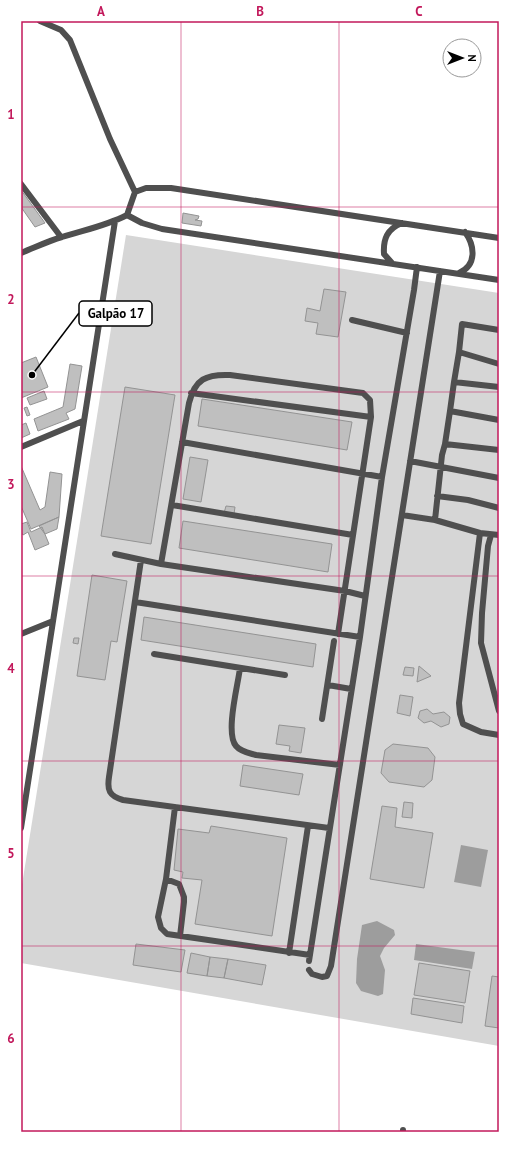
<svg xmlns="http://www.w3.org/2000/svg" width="520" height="1153" font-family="'PT Sans',sans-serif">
<rect width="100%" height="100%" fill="#fff"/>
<!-- green -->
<path fill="#d6d6d6" d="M 126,235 L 499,293 L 499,1046 L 21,963 L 21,891 Z"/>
<!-- water -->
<path fill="#9d9d9d" d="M 461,845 L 488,850 L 481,887 L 454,882 Z
M 377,921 L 394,930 L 395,935 L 384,948 L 380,956 L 385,970 L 383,994 L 378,996 L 361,991 L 356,983 L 357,959 L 362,925 Z
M 416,944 L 475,952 L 472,969 L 414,960 Z"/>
<!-- building -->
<path fill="#bfbfbf" stroke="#939393" d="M 21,190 L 45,223 L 35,227 L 21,207 Z
M 183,213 L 199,216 L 198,219 L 195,220 L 202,221 L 201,226 L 182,223 Z
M 324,289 L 346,292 L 338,337 L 316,334 L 318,323 L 305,321 L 307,308 L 320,311 Z
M 36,357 L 48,387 L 21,398 L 21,363 Z
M 70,364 L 82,366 L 75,409 L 66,413 L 69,419 L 38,431 L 34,419 L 63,407 Z
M 125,387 L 175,395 L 151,544 L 101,536 Z
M 44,391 L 47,399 L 30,405 L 27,398 Z
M 202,399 L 352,422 L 347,450 L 198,426 Z
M 27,407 L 30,415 L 27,416 L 24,408 Z
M 26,423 L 30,434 L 21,438 L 21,425 Z
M 190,457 L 208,460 L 201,502 L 183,499 Z
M 21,466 L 40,510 L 45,507 L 50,472 L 62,474 L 59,517 L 31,529 L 21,506 Z
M 226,506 L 235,507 L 234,514 L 224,513 Z
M 59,517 L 57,529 L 45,534 L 39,526 Z
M 183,521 L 332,544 L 328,572 L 179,548 Z
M 27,522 L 31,532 L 42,527 L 49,544 L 35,550 L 28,532 L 23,535 L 21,532 L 21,524 Z
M 92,575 L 127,581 L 117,642 L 111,641 L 105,680 L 77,676 Z
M 144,617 L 316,644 L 313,667 L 141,640 Z
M 74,638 L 79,638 L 78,644 L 73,643 Z
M 419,666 L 431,676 L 417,682 Z
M 405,667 L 414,668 L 413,676 L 403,675 Z
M 400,695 L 413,697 L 410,716 L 397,713 Z
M 427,709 L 433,714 L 444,712 L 450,717 L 449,724 L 441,727 L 431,721 L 424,723 L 418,718 L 420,711 Z
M 279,725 L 305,728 L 301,753 L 289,751 L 290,746 L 276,744 Z
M 393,744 L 428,748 L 435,757 L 432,780 L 424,787 L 389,782 L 381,773 L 385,750 Z
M 243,765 L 303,774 L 299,795 L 240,786 Z
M 404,802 L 413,803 L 412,818 L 402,817 Z
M 382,806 L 397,808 L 395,827 L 433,833 L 424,888 L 370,879 Z
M 211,826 L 287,838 L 272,936 L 195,924 L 202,880 L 182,878 L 183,872 L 174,870 L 178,829 L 209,833 Z
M 136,944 L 185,950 L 181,972 L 133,965 Z
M 191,953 L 210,957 L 207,976 L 187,973 Z
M 210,957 L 228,959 L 224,978 L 207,976 Z
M 228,959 L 266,965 L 262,985 L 224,978 Z
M 419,963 L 470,971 L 465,1003 L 414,995 Z
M 492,976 L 499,977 L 499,1028 L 485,1026 Z
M 413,998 L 464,1006 L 462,1023 L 411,1014 Z"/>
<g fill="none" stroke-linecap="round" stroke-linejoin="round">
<!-- service -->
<path stroke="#4f4f4f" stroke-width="6" d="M 21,184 L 61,237
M 135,192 L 146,188 L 171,188 L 499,238
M 127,215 L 142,223 L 162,229 L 499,280
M 21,253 C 34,248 48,241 62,237 C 84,230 106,226 127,215 L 135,192 L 110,139 L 70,40 L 61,30 L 40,21
M 392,263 L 384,254 C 383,239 387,229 402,223
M 459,273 C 477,265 475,246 465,232
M 352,320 L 407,333
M 499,330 L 462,324 L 459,352 L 499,364
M 454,382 L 459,352
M 499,387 L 454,382 L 450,411 L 499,420
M 191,393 L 371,417
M 182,442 L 382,477
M 445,444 L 450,411
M 21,447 L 83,421
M 410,461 L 499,478
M 437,496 L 468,500 L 499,508
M 172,505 L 353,535
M 402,515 L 435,520 L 480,533 L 499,535
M 435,520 L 442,455 L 445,444 L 499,450
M 480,533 L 459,703 L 460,714 L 463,724 L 481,732 L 499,735
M 491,535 L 488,546 L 482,613 L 481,643 L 499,711
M 115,554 L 161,564 L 345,591 L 365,596
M 141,560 L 109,777 C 107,790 109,796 123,800 L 329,828
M 161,564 L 189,403 C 195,379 206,374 230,375 L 363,393 L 370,400 L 371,417 L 338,634
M 135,602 L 360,637
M 21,634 L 53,621
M 154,654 L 285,675
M 240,668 C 238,685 225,733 236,746 C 241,752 249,753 256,755 L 340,765
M 328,685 L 351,689
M 322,719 L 334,641
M 175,807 L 166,879 L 158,917 L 161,928 L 167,934 L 174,935 L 310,955
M 21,828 L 115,221
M 166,879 L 179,884 L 184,897 L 184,902 L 180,936
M 289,953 L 308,826
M 309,961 L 360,637 L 382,477 L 414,290 L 417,267
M 309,970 L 312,974 L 322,977 L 327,976 L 331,966 L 440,271
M 403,1132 L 403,1130"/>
</g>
<!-- grid -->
<path fill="none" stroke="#c2185b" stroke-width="1" stroke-opacity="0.55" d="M 181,21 L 181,1132M 339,21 L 339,1132M 21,207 L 499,207M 21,392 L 499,392M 21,576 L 499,576M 21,761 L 499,761M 21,946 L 499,946"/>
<!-- callouts -->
<path fill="none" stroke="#000" stroke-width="1.5" d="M32 375L79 313"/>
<circle fill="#000" stroke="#fff" stroke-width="1.5" cx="32" cy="375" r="4"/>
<rect fill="#fff" stroke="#000" stroke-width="1.5" x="79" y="301" width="73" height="25" rx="4"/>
<g font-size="13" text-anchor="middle" font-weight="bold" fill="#000">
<text x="116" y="318">Galpão 17</text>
</g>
<!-- border -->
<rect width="520" height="1153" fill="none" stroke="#ffffff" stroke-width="44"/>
<!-- north arrow -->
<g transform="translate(462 58) rotate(90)"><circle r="19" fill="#ffffff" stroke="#999999"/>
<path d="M0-3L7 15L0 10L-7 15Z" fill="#000000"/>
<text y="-6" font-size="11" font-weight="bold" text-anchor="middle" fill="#000000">N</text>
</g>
<rect x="22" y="22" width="476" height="1109" fill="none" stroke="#c2185b" stroke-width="1.5"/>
<g font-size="13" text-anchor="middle" font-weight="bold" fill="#c2185b">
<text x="101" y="16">A</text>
<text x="260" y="16">B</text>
<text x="419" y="16">C</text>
<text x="11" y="119">1</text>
<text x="11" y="304">2</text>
<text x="11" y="489">3</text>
<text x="11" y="673">4</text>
<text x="11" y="858">5</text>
<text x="11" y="1043">6</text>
</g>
</svg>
